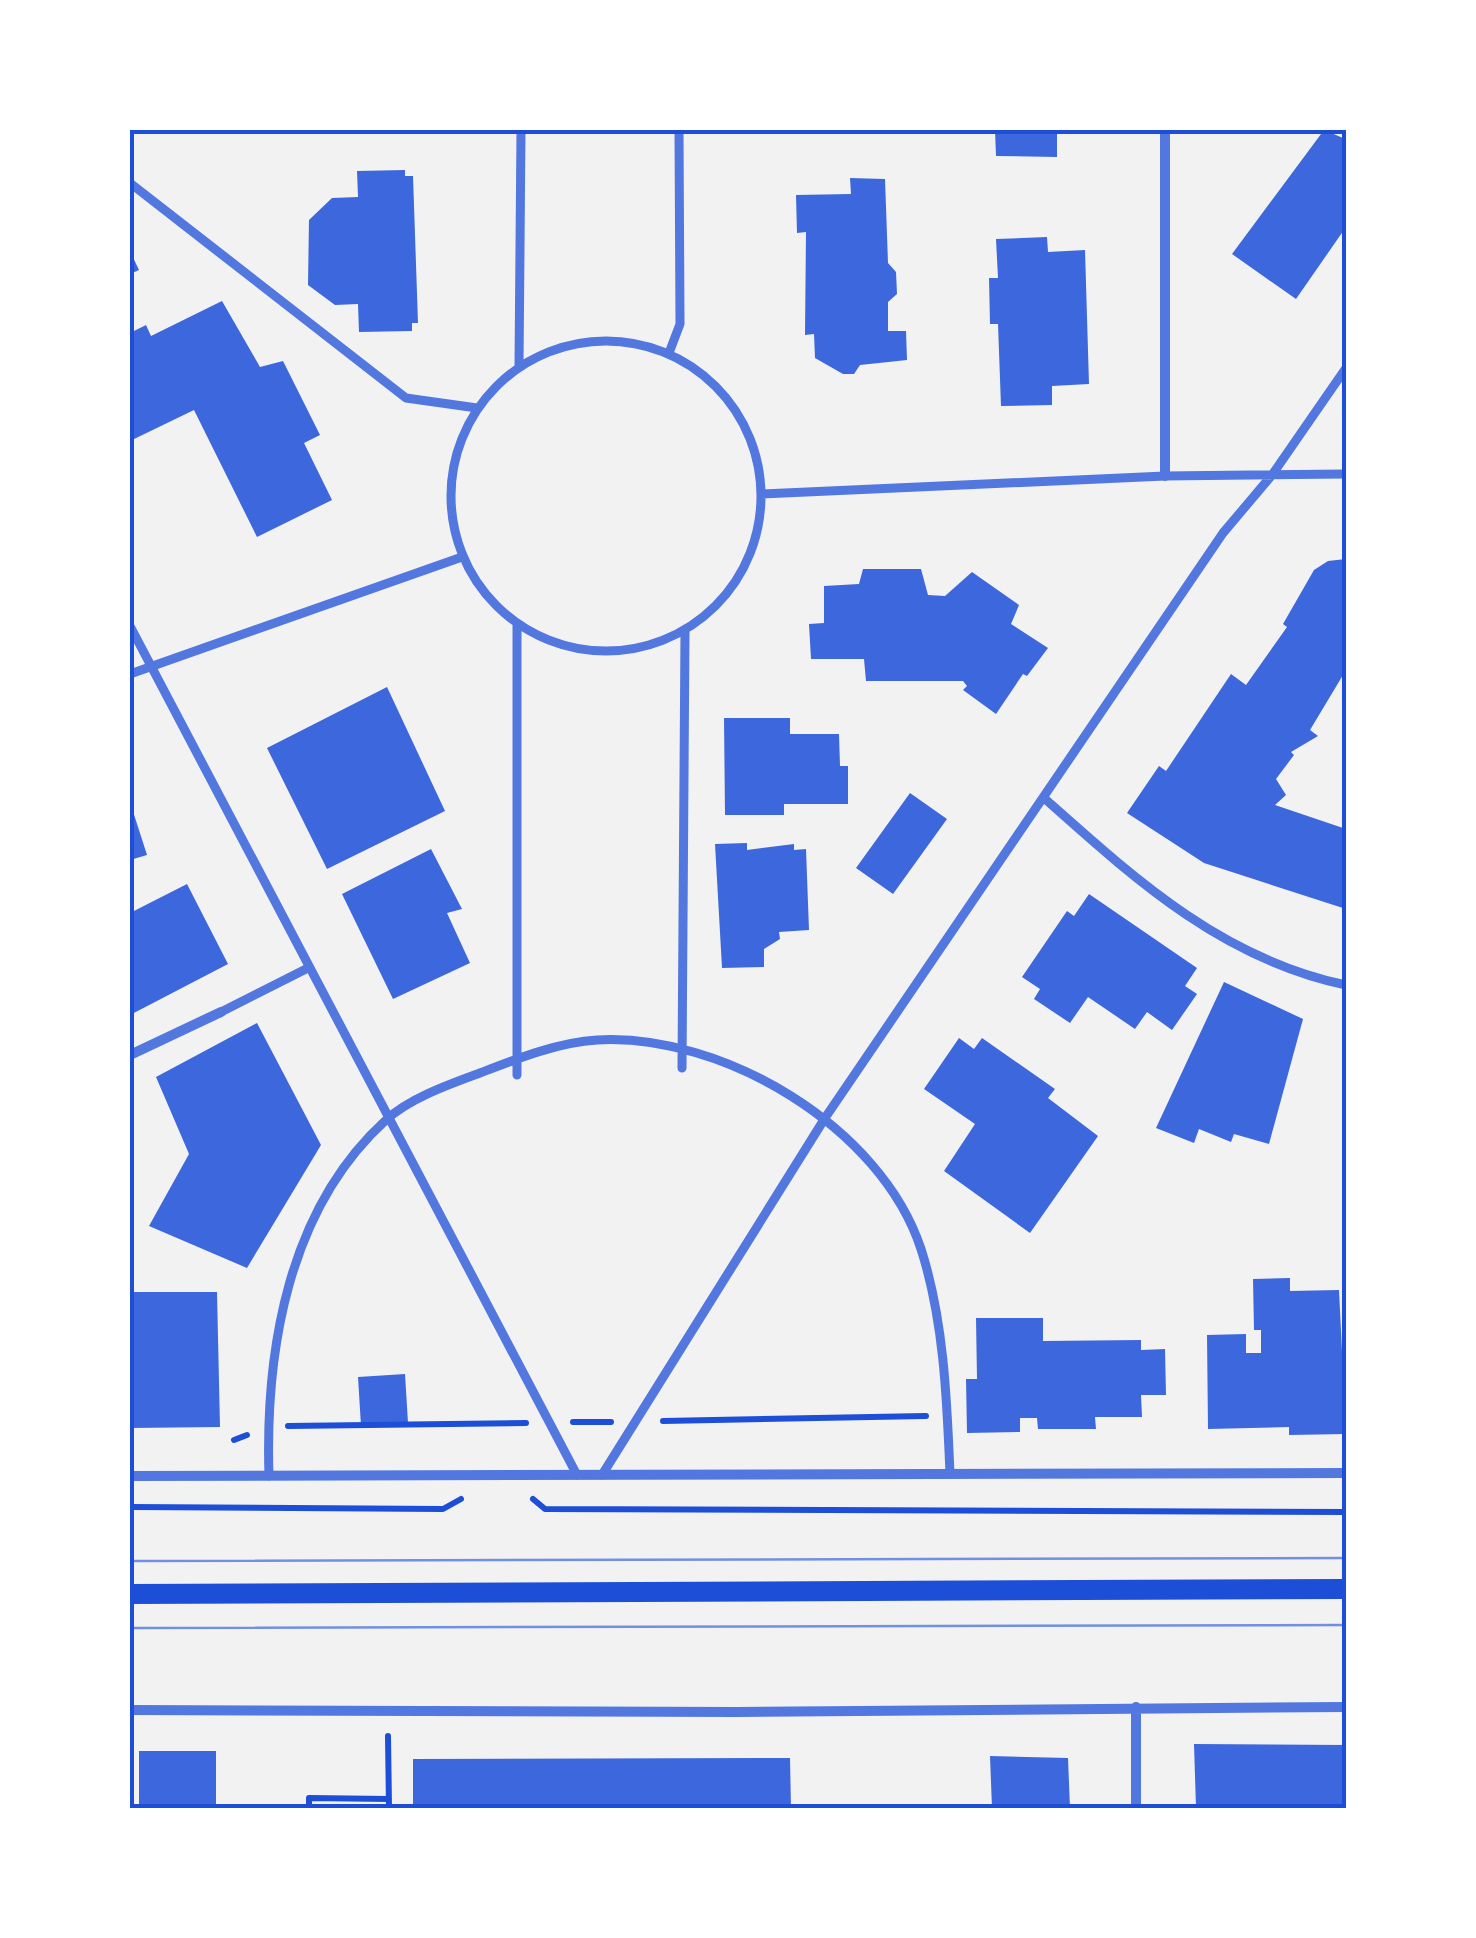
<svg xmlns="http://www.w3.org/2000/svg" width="1476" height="1938" font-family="'Libre Baskerville',serif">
<rect width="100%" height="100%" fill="#f2f2f2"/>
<!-- building -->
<path fill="#3d67dc" d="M 995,130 L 1057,130 L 1057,157 L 996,156 Z
M 1324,130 L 1343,138 L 1346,134 L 1346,227 L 1296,299 L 1232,254 Z
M 405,170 L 405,176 L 413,176 L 418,323 L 412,323 L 412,331 L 359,332 L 358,304 L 335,305 L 308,285 L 309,220 L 332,198 L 358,197 L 357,171 Z
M 850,178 L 885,179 L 888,263 L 896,272 L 897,294 L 888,302 L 888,331 L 906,331 L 907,360 L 860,365 L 854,374 L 843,374 L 815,358 L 814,334 L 805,335 L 806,232 L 797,233 L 796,195 L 851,194 Z
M 1047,237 L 1048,252 L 1085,250 L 1089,384 L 1052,386 L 1052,405 L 1001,406 L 998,324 L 990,324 L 989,278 L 998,278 L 996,239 Z
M 130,251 L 139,270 L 130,274 Z
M 222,301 L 260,367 L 283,361 L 320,435 L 304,443 L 332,500 L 257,537 L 194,410 L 130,441 L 130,333 L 146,325 L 151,336 Z
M 1346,559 L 1346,670 L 1310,730 L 1318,736 L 1291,752 L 1294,755 L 1276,779 L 1286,795 L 1275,805 L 1346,829 L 1346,909 L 1204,863 L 1127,813 L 1159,766 L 1166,771 L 1231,674 L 1246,685 L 1287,627 L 1283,624 L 1314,570 L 1328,561 Z
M 863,569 L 921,569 L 928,595 L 945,596 L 972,572 L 1019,605 L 1011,624 L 1048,648 L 1027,676 L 1023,674 L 996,714 L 963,690 L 967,686 L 963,681 L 866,681 L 864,659 L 811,659 L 809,624 L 824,623 L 824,586 L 859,584 Z
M 387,687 L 445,811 L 327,869 L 267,748 Z
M 724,718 L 790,718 L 790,734 L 839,734 L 840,766 L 848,766 L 848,804 L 784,804 L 784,815 L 725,815 Z
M 910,793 L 947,819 L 893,894 L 856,868 Z
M 130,802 L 147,855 L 130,860 Z
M 747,843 L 747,850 L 794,844 L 794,850 L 806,849 L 809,930 L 779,932 L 780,939 L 764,949 L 764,967 L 722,968 L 715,844 Z
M 431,849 L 462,909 L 447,913 L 470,963 L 393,999 L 342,894 Z
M 187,884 L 228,964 L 130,1015 L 130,913 Z
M 1089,894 L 1197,968 L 1185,986 L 1197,994 L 1172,1030 L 1147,1012 L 1135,1029 L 1088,997 L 1070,1023 L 1034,999 L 1040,989 L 1022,977 L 1067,911 L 1074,916 Z
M 1224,982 L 1303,1019 L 1269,1144 L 1234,1134 L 1231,1142 L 1199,1129 L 1194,1143 L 1156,1128 Z
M 257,1023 L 321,1145 L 247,1268 L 149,1226 L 189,1154 L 156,1077 Z
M 959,1038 L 974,1049 L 982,1038 L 1055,1089 L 1048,1098 L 1098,1136 L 1030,1233 L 944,1171 L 975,1124 L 924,1089 Z
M 1290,1278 L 1290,1291 L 1339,1290 L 1346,1434 L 1289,1435 L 1289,1427 L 1208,1429 L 1207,1335 L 1246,1334 L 1246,1353 L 1261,1353 L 1261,1330 L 1254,1330 L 1253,1279 Z
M 130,1292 L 217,1292 L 220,1427 L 130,1428 Z
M 976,1318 L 1043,1318 L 1043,1341 L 1141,1340 L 1141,1350 L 1165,1349 L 1166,1395 L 1141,1395 L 1142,1417 L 1095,1417 L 1096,1429 L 1038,1429 L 1037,1418 L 1020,1418 L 1020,1432 L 967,1433 L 966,1379 L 977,1379 Z
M 405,1374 L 408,1423 L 361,1426 L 358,1377 Z
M 1194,1744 L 1346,1745 L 1346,1808 L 1196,1808 Z
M 139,1751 L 216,1751 L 216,1808 L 139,1808 Z
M 990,1756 L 1068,1758 L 1070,1808 L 992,1808 Z
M 790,1758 L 791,1808 L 413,1808 L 413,1759 Z"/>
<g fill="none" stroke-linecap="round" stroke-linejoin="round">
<!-- path -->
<path stroke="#1d4ed8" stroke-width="6" d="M 663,1421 L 926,1416
M 573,1422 L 611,1422
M 288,1426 L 526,1423
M 234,1440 L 247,1435
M 533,1499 L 545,1509 L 1346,1512
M 130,1507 L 443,1509 L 461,1499
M 388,1736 L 389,1808
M 309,1808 L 309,1798 L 389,1799"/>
<!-- pedestrian -->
<path stroke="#5277de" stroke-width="9" d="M 130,183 L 406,398 L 477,408
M451 496a155 155 0 1 1 310 0a155 155 0 1 1-310 0Z
M 669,353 L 680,324 L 679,130
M 519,366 L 521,130
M 761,494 L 1165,476 L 1346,474
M 130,626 L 577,1475
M 130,674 L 462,557
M 1044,798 C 1135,879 1222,959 1346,985
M 221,1012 L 308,968
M 682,1068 L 685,631
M 517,1075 L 517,624
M 602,1475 L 825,1118 L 1223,533 L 1272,475 L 1346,368
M 269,1476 C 265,1350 288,1209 386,1120 C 410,1098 450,1084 480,1073 C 516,1059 559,1042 597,1040 C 723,1033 881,1127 921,1249 C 944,1320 947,1401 950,1474"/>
<!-- minor -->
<path stroke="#5277de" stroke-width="10" d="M 1165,130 L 1165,476
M 130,1055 L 221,1012
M 130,1476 L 1346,1473
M 1136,1707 L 1136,1808
M 130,1710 L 736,1712 L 1346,1707"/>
<!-- secondary -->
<path stroke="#1d4ed8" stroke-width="20" d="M 130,1594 L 1346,1589"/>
<!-- tram -->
<path stroke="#7290e2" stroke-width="2.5" d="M 130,1561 L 1346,1558
M 130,1628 L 1346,1625"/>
</g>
<!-- border -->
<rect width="1476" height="1938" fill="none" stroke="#ffffff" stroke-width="265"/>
<rect x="132" y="132" width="1212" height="1674" fill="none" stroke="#1d4ed8" stroke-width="4"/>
</svg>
